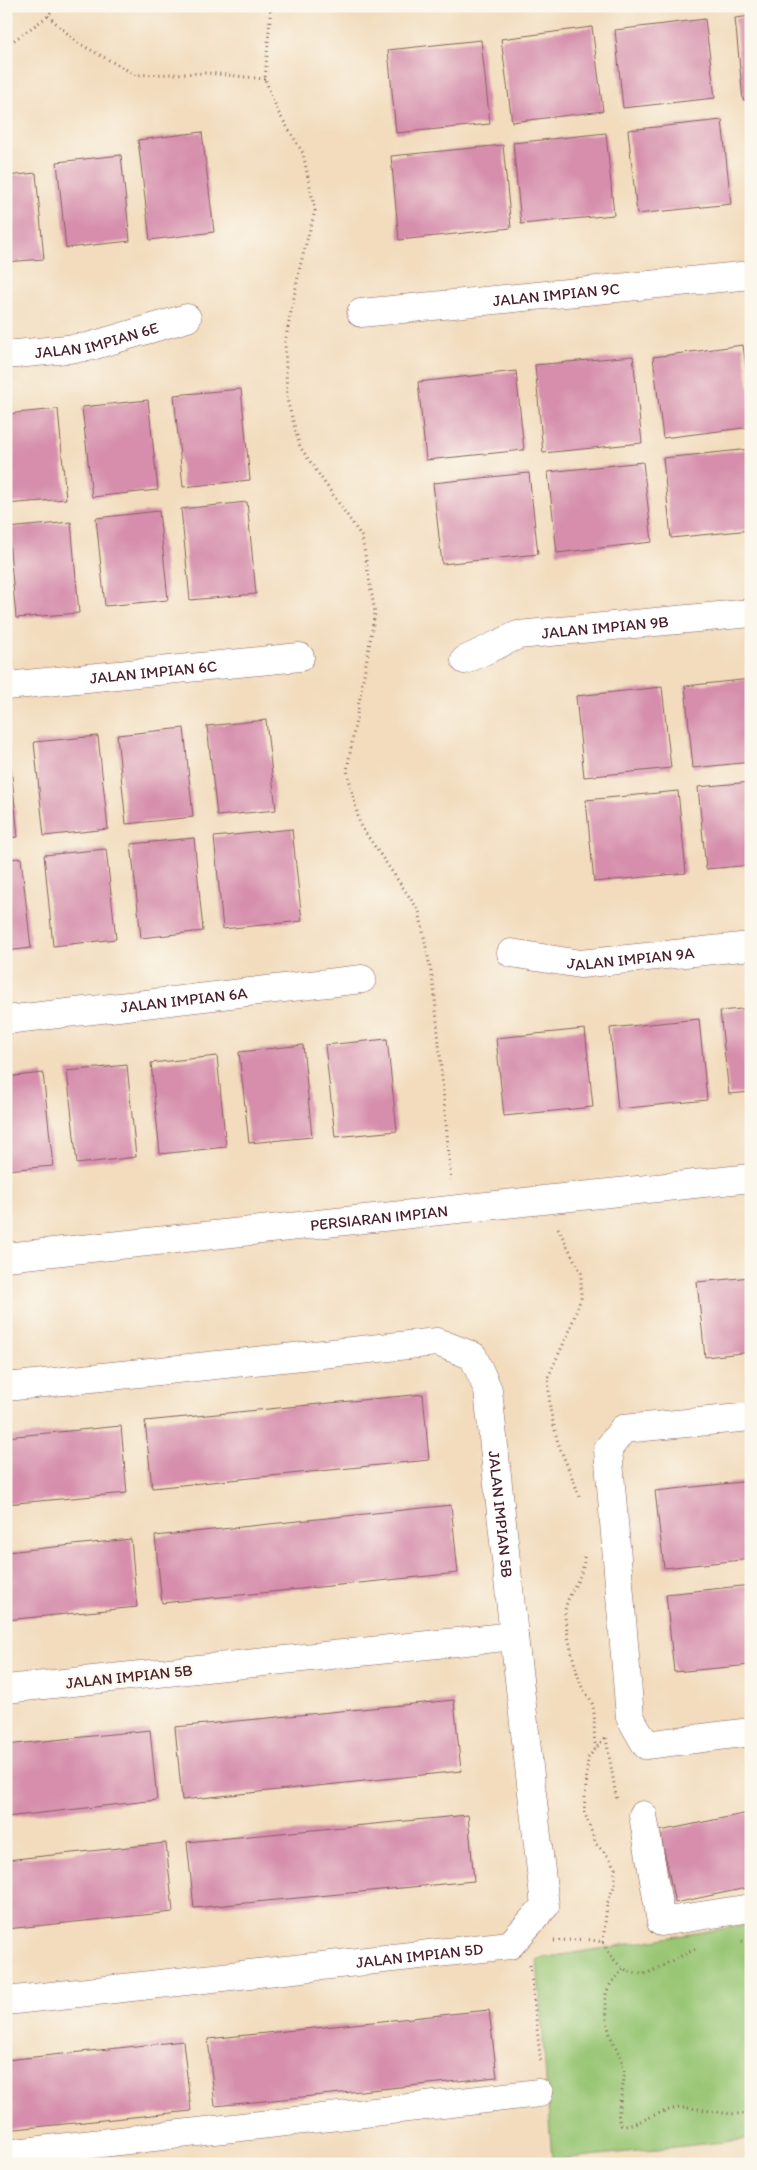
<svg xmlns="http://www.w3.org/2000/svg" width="757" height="2170" font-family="Itim,sans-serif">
<rect width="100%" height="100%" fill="#fbf7ec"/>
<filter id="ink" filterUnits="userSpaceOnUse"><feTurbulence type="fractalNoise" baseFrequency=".02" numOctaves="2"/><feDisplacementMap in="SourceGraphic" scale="10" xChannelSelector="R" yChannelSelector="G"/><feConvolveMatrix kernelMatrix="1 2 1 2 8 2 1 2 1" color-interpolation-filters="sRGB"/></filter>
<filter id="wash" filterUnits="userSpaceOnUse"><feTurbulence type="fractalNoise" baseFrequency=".0096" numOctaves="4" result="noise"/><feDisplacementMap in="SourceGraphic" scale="20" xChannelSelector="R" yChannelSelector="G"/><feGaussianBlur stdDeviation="1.12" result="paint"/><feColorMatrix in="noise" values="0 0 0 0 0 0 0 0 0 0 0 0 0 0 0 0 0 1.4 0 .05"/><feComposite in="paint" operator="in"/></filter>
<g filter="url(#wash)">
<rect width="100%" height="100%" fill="#f2dcbd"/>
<!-- green -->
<path fill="#99c674" stroke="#727250" d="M 751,1924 L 751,2139 L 552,2160 L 537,1959 Z"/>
<g id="blocks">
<!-- building -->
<path fill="#d68eac" d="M 751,16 L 751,99 L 743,100 L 735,18 Z
M 705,19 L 715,98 L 623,108 L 615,30 Z
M 592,27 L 603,111 L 512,122 L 501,39 Z
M 481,40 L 490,124 L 396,133 L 388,50 Z
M 722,120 L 731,204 L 637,214 L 628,130 Z
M 202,132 L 214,232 L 150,240 L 138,140 Z
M 606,133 L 614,215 L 521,224 L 513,143 Z
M 503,145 L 511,228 L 399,240 L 391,156 Z
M 121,155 L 130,241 L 66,248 L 57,162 Z
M 36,173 L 44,259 L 6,262 L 6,176 Z
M 743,345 L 751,405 L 751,427 L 663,438 L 653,357 Z
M 633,356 L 642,443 L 543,453 L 535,365 Z
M 516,371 L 524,450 L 426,460 L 418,382 Z
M 241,389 L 250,480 L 183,487 L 174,395 Z
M 148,400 L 158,490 L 92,497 L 82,407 Z
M 58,409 L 66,499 L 6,504 L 6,414 Z
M 751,449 L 751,530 L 671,538 L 663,458 Z
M 643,462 L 652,542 L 557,553 L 548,472 Z
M 529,473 L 538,554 L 442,564 L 433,483 Z
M 247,502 L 256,594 L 190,600 L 181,509 Z
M 159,511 L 168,600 L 105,606 L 96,518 Z
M 71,522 L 79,613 L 16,618 L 8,528 Z
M 751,679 L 751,762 L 693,768 L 685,686 Z
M 662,687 L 671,768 L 584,777 L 576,696 Z
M 266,720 L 276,810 L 217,816 L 207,726 Z
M 184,728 L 193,817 L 126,824 L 117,735 Z
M 98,736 L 108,829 L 44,836 L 34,742 Z
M 6,747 L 9,747 L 18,837 L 6,838 Z
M 751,782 L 751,865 L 706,869 L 698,787 Z
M 678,791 L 686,873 L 594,882 L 586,800 Z
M 292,829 L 302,921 L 223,929 L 214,837 Z
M 194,838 L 203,931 L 141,938 L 131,844 Z
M 106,849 L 116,939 L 53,946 L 44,855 Z
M 21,858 L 31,948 L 6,951 L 6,859 Z
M 751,1008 L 751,1092 L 729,1094 L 720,1011 Z
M 699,1019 L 707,1100 L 618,1109 L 610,1028 Z
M 585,1029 L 593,1107 L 504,1116 L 496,1038 Z
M 387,1039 L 397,1131 L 335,1137 L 325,1045 Z
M 303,1045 L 312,1137 L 249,1143 L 239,1052 Z
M 217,1056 L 226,1147 L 160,1154 L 151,1063 Z
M 127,1065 L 136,1157 L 77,1164 L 67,1071 Z
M 43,1073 L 53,1166 L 6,1170 L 6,1077 Z
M 751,1277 L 751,1352 L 705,1357 L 697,1282 Z
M 423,1394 L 429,1460 L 152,1488 L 145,1421 Z
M 121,1426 L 127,1493 L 6,1504 L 6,1437 Z
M 751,1481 L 751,1559 L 664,1568 L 655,1491 Z
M 451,1505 L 458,1573 L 162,1603 L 155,1536 Z
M 131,1539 L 137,1607 L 6,1620 L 6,1552 Z
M 751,1585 L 751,1665 L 674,1672 L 666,1594 Z
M 454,1700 L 461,1771 L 182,1800 L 175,1727 Z
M 150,1730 L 157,1800 L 6,1817 L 6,1745 Z
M 748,1813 L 751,1813 L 751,1887 L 675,1903 L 660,1831 Z
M 468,1815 L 474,1881 L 194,1908 L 187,1842 Z
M 166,1843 L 173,1912 L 6,1929 L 6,1860 Z
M 489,2010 L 497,2077 L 215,2106 L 208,2039 Z
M 183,2041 L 191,2111 L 6,2130 L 6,2060 Z"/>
</g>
</g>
<g filter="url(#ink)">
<use href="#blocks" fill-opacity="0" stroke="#85615e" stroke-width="1"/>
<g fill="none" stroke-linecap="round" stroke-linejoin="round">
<!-- minor casing -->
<g stroke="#85615e" stroke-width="29">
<g id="minor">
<path id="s1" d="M 361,313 L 751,275"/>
<path id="s2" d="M 6,355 L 88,347 L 187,318"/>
<path id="s3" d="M 465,660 L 518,635 L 751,613"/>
<path id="s4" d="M 6,686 L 300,657"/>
<path id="s5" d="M 511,953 L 580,964 L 751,946"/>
<path id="s6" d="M 6,1020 L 362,979"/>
<path id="s7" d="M 6,1257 L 751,1178"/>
<path id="s8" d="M 6,1387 L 437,1342 L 473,1356 L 488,1390 L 514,1636 L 6,1689"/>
<path d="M 751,1417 L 623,1429 L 608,1449 L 630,1717 L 646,1745 L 751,1732"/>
<path d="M 643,1815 L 661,1922 L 751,1908"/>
<path id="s9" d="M 6,2001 L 510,1945 L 545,1906 L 514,1636"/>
<path d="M 6,2154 L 539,2093"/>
</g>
</g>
<!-- path -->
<path stroke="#85615e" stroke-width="3" stroke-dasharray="1 4" stroke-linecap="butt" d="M 271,6 L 265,79 L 278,112 L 303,153 L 315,211 L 301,262 L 285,342 L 287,399 L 300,447 L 362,537 L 375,613 L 347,770 L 360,825 L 419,911 L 434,987 L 451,1180
M 48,16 L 78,43 L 136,75 L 208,73 L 265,79
M 6,46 L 48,16 L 55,6
M 558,1228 L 581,1273 L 581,1298 L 569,1332 L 548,1377 L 550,1409 L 558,1443 L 580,1497
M 584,1557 C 585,1577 567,1592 565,1611 C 564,1624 576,1674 582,1687 C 584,1693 590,1696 592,1703 C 597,1718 592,1733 596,1748
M 606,1738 L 617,1801
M 554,1941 L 585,1939 L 603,1942 C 613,1961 625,1977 648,1973 L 697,1948
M 742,1941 L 751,1945
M 603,1942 L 607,1904 L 615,1884 L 615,1868 L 609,1857 L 596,1844 L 584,1811 L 588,1758 L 607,1735
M 530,1965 L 541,2064
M 623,1969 C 617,1976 607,1986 606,1995 C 605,2003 607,2029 611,2037 C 617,2050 623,2058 624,2073 C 625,2087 614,2115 621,2125 C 640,2125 654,2113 673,2109 C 699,2104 725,2119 751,2112"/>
<!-- minor -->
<use href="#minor" stroke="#fff" stroke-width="28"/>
</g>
</g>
<g text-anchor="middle" stroke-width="4.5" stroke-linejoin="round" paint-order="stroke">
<!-- street labels -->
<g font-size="16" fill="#4a1f2b" stroke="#fbf7ec">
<text dy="6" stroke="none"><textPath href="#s1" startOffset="196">JALAN IMPIAN 9C</textPath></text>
<text dy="6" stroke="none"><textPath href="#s2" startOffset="92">JALAN IMPIAN 6E</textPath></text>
<text dy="6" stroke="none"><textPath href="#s3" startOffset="146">JALAN IMPIAN 9B</textPath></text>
<text dy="6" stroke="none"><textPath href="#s4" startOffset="148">JALAN IMPIAN 6C</textPath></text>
<text dy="6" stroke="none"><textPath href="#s5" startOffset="121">JALAN IMPIAN 9A</textPath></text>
<text dy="6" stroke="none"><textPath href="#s6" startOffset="179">JALAN IMPIAN 6A</textPath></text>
<text dy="6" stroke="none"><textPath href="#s7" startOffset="375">PERSIARAN IMPIAN</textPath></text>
<text dy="6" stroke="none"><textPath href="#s8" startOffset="634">JALAN IMPIAN 5B</textPath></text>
<text transform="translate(129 1676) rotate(-6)" y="6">JALAN IMPIAN 5B</text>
<text dy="6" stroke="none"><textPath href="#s9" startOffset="416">JALAN IMPIAN 5D</textPath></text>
</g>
</g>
<!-- margin -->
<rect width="757" height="2170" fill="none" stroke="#fbf7ec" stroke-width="25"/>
</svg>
